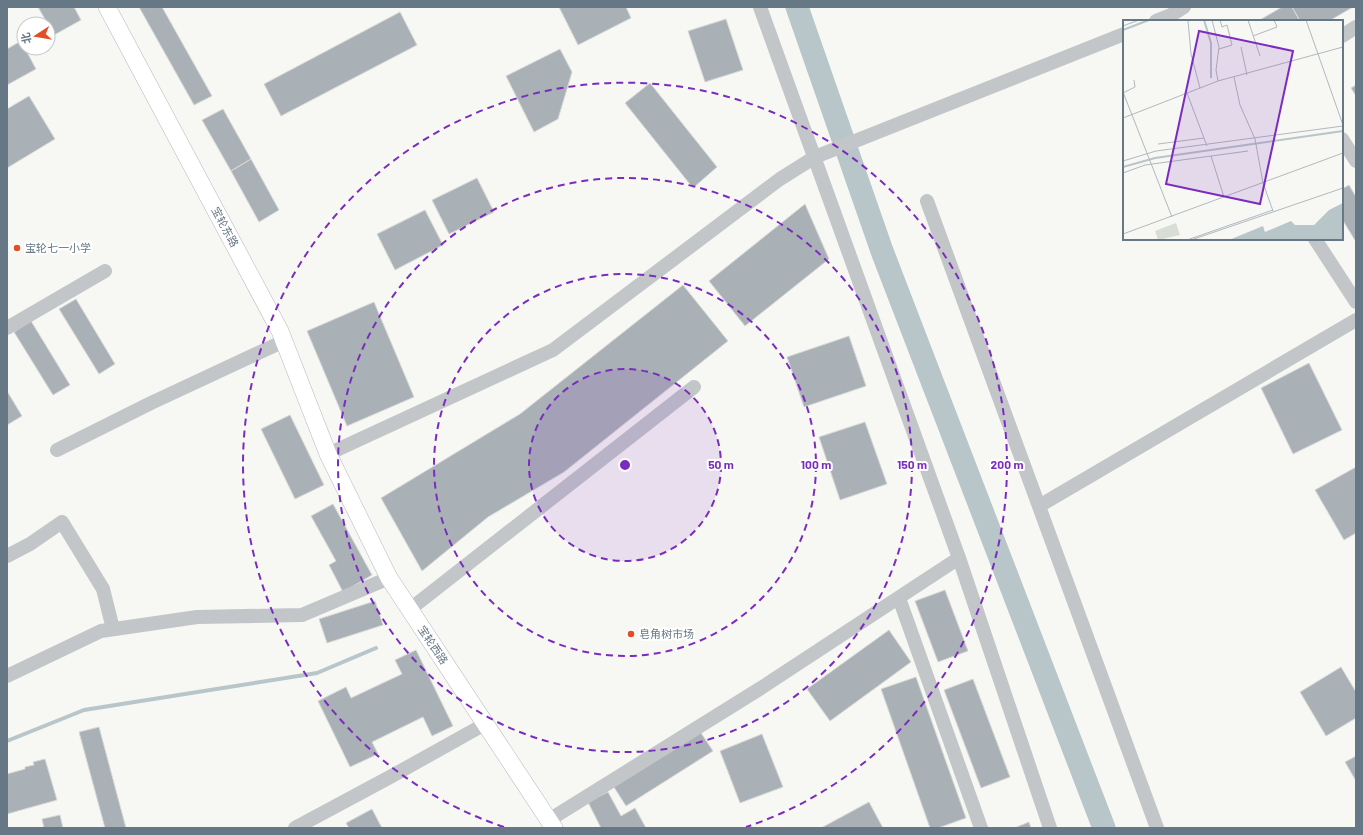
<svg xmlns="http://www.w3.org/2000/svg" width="1363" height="835" font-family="Barlow,'Noto Sans SC',sans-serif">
<rect width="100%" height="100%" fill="#f7f7f4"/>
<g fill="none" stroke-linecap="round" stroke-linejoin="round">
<!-- stream -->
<path stroke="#b8c5c9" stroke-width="4" d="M 7,741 L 84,710 L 317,673 L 376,648"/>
<!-- river -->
<path stroke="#b8c5c9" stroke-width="23" d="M 797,7 L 882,251 L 1104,828"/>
</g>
<!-- building -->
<path fill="#a9b1b7" stroke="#d8d8d6" d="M 38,7 L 74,7 L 81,20 L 54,35 Z
M 139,7 L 162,7 L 212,96 L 194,105 Z
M 559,7 L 626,7 L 631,18 L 578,45 Z
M 1282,7 L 1292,7 L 1300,21 L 1258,21 Z
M 1292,7 L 1353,7 L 1329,21 L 1300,21 Z
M 400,12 L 417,45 L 281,116 L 264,84 Z
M 726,19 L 743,70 L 705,82 L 688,31 Z
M 21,41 L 36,69 L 7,85 L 7,49 Z
M 560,49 L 572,72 L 558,119 L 534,132 L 506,76 Z
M 650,83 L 717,167 L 693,188 L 625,103 Z
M 1356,85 L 1356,96 L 1351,88 Z
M 29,96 L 55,139 L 7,168 L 7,109 Z
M 223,109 L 251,159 L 231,171 L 202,120 Z
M 251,159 L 279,210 L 259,222 L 231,171 Z
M 477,178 L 494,212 L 449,234 L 432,200 Z
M 1349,185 L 1356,197 L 1356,242 L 1342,219 L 1342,189 Z
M 805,204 L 829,259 L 745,326 L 709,281 Z
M 425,210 L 443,245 L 395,270 L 377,234 Z
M 683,285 L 728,341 L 564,472 L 488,517 L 422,571 L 381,498 L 520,414 Z
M 76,299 L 115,364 L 99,374 L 59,309 Z
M 374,302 L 414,397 L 347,426 L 307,331 Z
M 31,321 L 70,385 L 53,395 L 14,332 Z
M 849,336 L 866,386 L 804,407 L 787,357 Z
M 1309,363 L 1342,430 L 1293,454 L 1261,388 Z
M 7,391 L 22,416 L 7,425 Z
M 290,415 L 324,485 L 295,499 L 261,429 Z
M 865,422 L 887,484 L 840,500 L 819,437 Z
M 1356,467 L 1356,533 L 1344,540 L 1315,490 Z
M 333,504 L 372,575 L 343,592 L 329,565 L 336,561 L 311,516 Z
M 945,590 L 968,651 L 938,662 L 915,601 Z
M 375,601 L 383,625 L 327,643 L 319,619 Z
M 889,630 L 911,662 L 830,721 L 807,689 Z
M 416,650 L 453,726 L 432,736 L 423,717 L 372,742 L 378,754 L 350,767 L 318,701 L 346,687 L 351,698 L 402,674 L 395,660 Z
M 1341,667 L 1356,692 L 1356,718 L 1326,736 L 1300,692 Z
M 916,677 L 966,818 L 938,828 L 930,828 L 881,689 Z
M 973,679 L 1010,777 L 981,788 L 944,690 Z
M 99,727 L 126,828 L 105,828 L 79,732 Z
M 699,730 L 713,751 L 626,806 L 612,784 Z
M 762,734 L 783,787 L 740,803 L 720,751 Z
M 1356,756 L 1356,781 L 1345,762 Z
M 45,759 L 57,800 L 7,814 L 7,774 L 25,769 L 25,767 L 34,765 L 33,762 Z
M 608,792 L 621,816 L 635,808 L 646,828 L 601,828 L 588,802 Z
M 869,802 L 883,828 L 821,828 Z
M 372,809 L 382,828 L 349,828 L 346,823 Z
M 60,815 L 63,828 L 44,828 L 42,819 Z
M 1029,822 L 1031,828 L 1014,828 Z"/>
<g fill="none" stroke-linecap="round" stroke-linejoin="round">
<!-- major casing -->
<g stroke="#b5babd" stroke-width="18">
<path id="major" d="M 107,7 L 280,331 L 328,454 L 389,578 L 554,828"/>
</g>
<!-- minor -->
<path stroke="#c2c6c9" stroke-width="14" d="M 760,7 L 959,558 L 1050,828
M 1156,21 L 1171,15 L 1184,7
M 1342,36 L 1356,27
M 1342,139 L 1356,161
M 927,201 L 1157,828
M 1315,239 L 1356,302
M 7,328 L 105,271
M 57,450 L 151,403 L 284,341
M 328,454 L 553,350 L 780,179 L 815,157 L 1124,34
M 1039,506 L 1356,320
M 7,556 L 30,544 L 62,522 L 103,589 L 113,629
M 899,598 L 981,828
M 409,610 L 694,387
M 7,676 L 101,631 L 197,617 L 302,615 L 389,578
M 549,820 L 761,688 L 959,558
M 295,828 L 390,777 L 485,724"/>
<!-- major -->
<use href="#major" stroke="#fff" stroke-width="17"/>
</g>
<!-- distance rings -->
<circle cx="625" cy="465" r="96" fill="#7b2cbf" fill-opacity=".12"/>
<g fill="none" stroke="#7b2cbf" stroke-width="2" stroke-dasharray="7 5">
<circle cx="625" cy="465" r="96"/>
<circle cx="625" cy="465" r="191"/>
<circle cx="625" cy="465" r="287"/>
<path d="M504 827A382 382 0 1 1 746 827"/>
</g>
<!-- markers -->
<g fill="#e34d27" stroke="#fff" stroke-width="1.5">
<circle cx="17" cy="248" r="4"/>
<circle cx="631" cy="634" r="4"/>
</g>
<g text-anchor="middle" stroke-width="4" stroke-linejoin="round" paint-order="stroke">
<!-- street labels -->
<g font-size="11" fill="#667885" stroke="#fff">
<text transform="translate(225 227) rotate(62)" y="4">宝轮东路</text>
<text transform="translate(433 645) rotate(56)" y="4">宝轮西路</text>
</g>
<!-- poi labels -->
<g font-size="11" fill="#667885" stroke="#fff" text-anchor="start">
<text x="25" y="252">宝轮七一小学</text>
<text x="639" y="638">皂角树市场</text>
</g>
</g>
<!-- overview -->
<g transform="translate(1123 20)">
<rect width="220" height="220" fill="#f7f7f4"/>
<path d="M 53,203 L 57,215 L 35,220 L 32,211 Z" fill="#d8ded5"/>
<path d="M 220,183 L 220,220 L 106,220 L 140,206 L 142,212 L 168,201 L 172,205 L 191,205 L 206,190 Z" fill="#b8c5c9"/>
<path fill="none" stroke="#b8c5c9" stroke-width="2" d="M 81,0 L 88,23 L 88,58M 0,10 L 26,0M 0,147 L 32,138 L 220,111"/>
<path fill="none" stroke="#b0b9be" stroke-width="1" d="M 89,0 L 96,27 L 93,50 L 95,61M 125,0 L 137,36M 183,0 L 220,105M 65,1 L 68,34 L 77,68M 0,6 L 16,0M 130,16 L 154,7 L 151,0M 118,27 L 124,55M 96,29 L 109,25 L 104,5 L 99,7 L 97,0M 111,57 L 117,85 L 132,119 L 140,163 L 150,191M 0,72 L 49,197M 0,73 L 12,67 L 11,60M 64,73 L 84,126M 0,98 L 95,61 L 220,27M 35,124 L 81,118M 88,136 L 101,177M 0,141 L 33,131 L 220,106M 0,153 L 22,145 L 125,131M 0,214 L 220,133M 64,220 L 150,190M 68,220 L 220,168"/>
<path fill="#7b2cbf" fill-opacity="0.15" stroke="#7b2cbf" stroke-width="2" d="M 76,11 L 170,31 L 137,184 L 43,164 Z"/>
<rect width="220" height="220" fill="none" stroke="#667885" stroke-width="2"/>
</g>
<circle cx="625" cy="465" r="6" fill="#7b2cbf" stroke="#fff" stroke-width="2"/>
<g font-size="12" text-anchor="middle" font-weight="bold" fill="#7b2cbf" stroke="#fff" stroke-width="4" stroke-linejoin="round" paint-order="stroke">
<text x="721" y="469">50 m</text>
<text x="816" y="469">100 m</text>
<text x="912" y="469">150 m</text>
<text x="1007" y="469">200 m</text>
</g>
<!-- border -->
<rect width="1363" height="835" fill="none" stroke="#667885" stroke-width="16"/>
<!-- north arrow -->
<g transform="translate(36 36) rotate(258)"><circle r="19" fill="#ffffff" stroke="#c2c9ce"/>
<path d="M0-3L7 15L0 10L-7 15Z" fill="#e34d27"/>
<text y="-6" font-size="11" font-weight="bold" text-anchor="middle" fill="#667885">北</text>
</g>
</svg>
